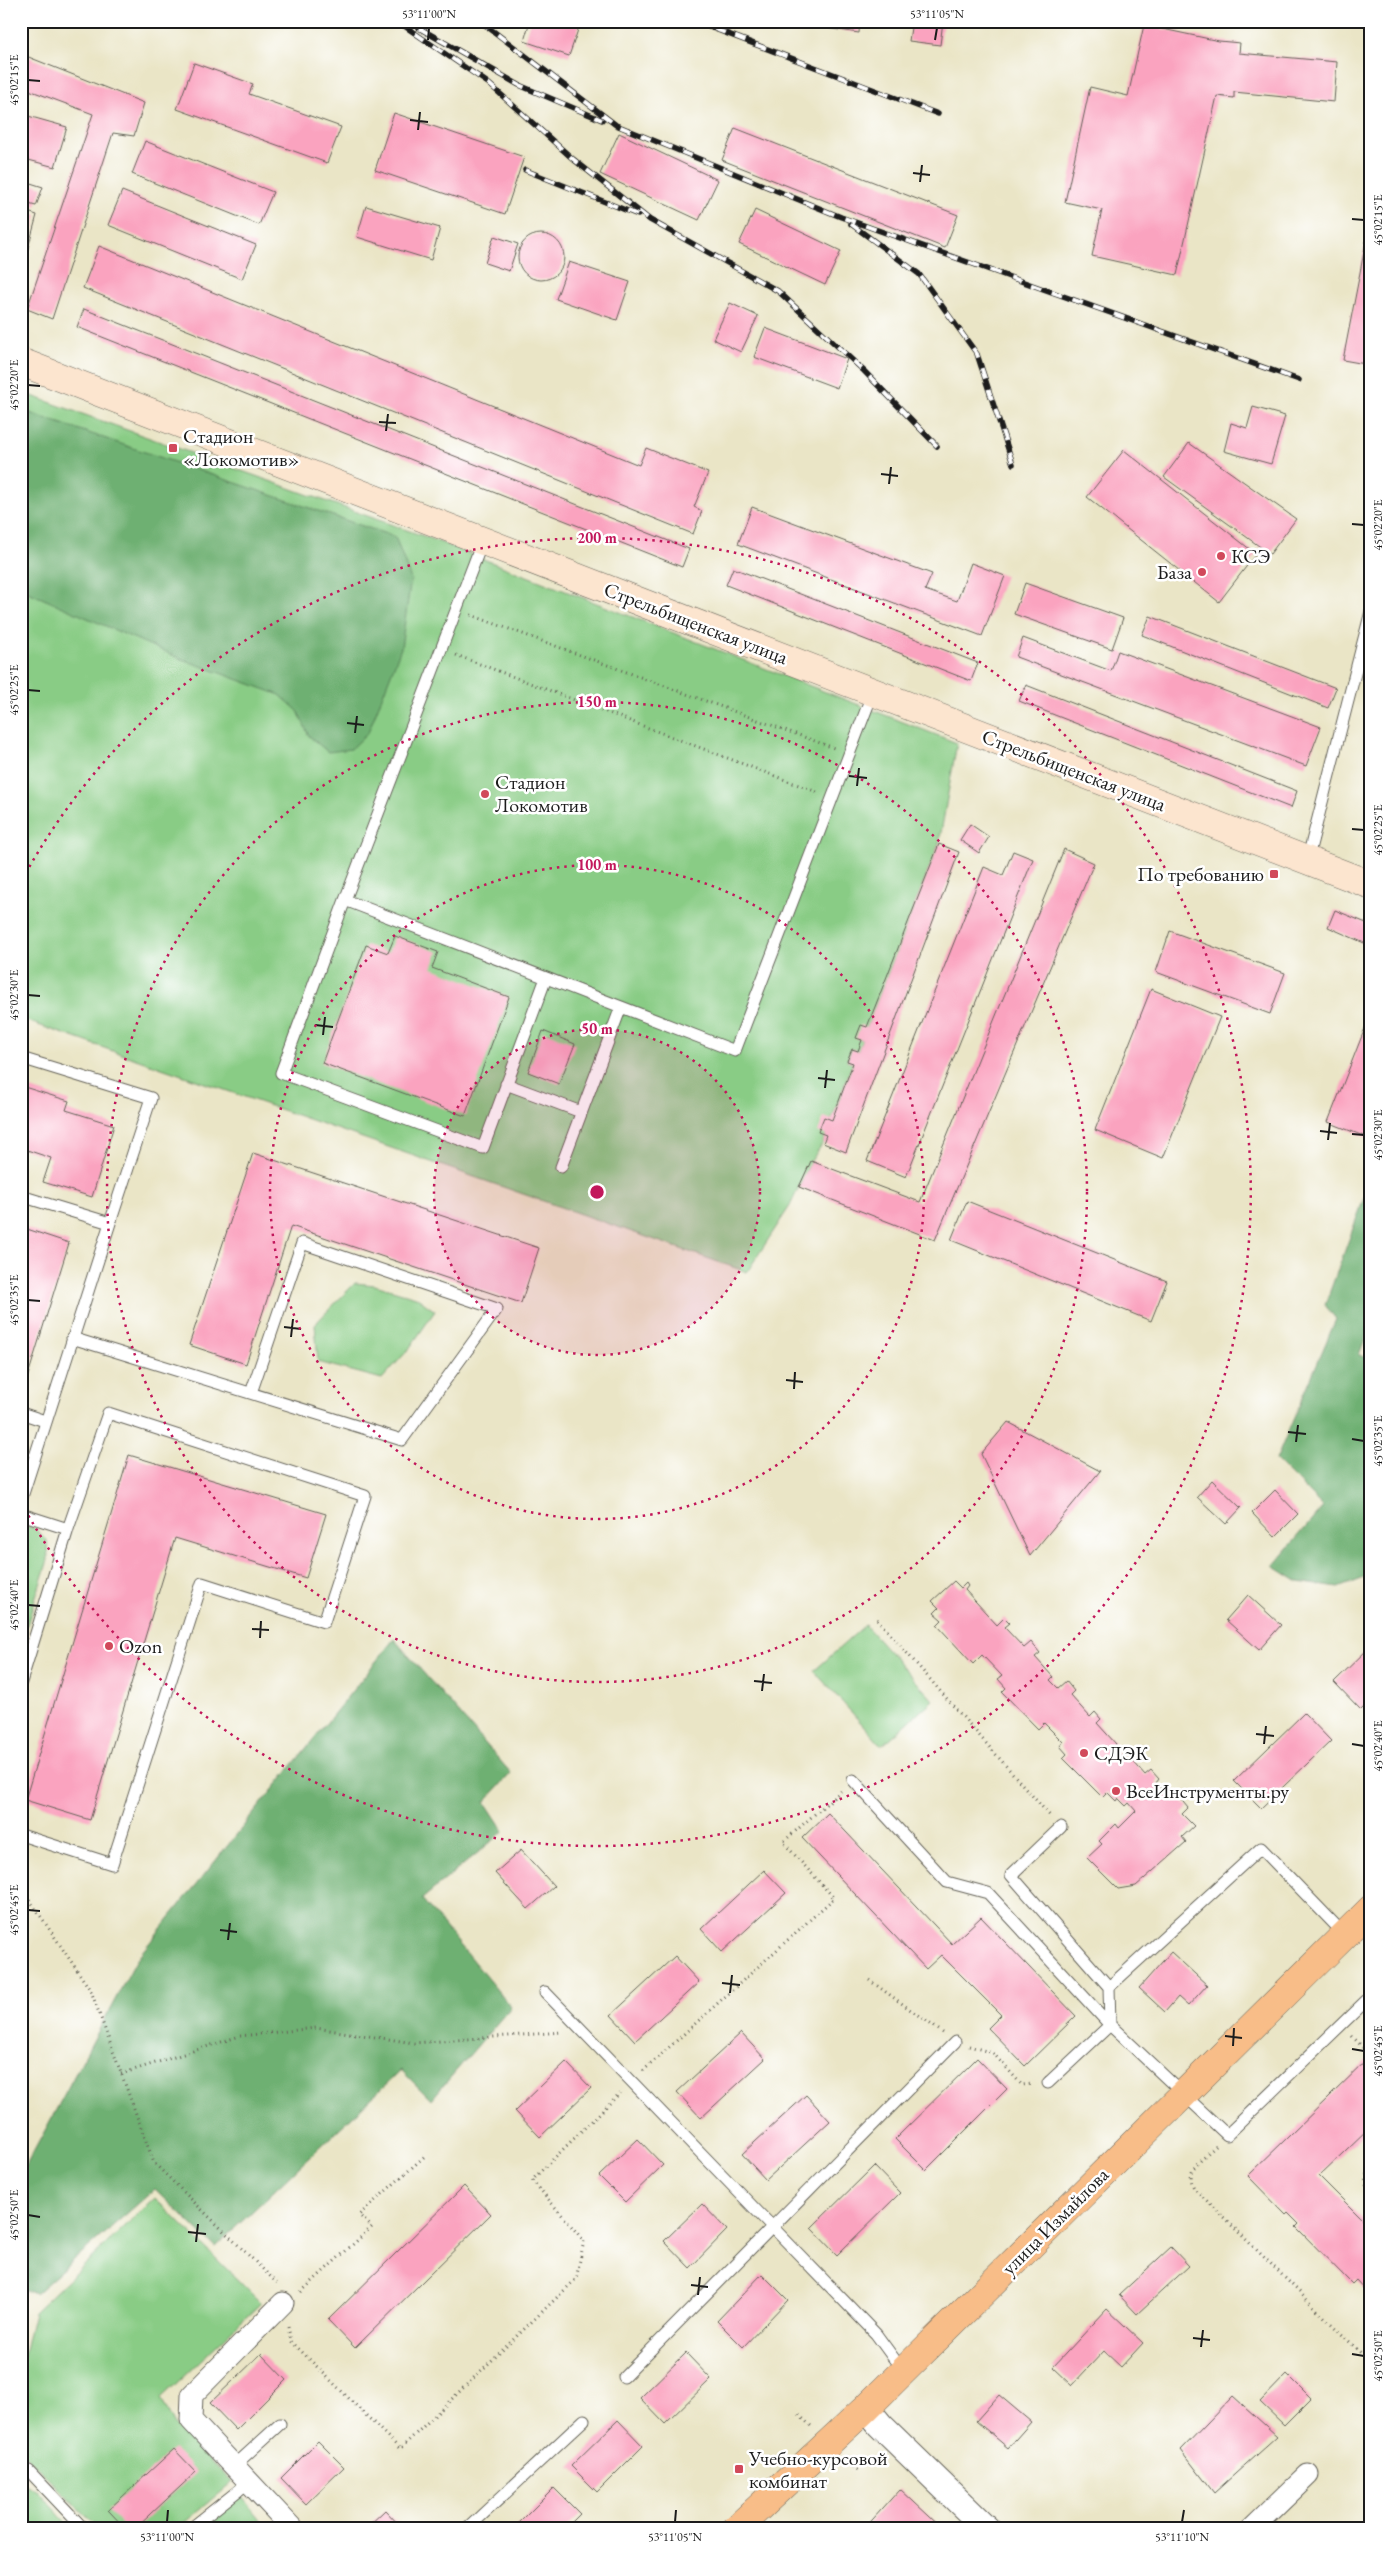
<svg xmlns="http://www.w3.org/2000/svg" width="1392" height="2550" font-family="'EB Garamond',serif">
<rect width="100%" height="100%" fill="#fff"/>
<filter id="ink" filterUnits="userSpaceOnUse"><feTurbulence type="fractalNoise" baseFrequency=".02" numOctaves="2"/><feDisplacementMap in="SourceGraphic" scale="10" xChannelSelector="R" yChannelSelector="G"/><feConvolveMatrix kernelMatrix="1 2 1 2 8 2 1 2 1" color-interpolation-filters="sRGB"/></filter>
<filter id="wash" filterUnits="userSpaceOnUse"><feTurbulence type="fractalNoise" baseFrequency=".0096" numOctaves="4" result="noise"/><feDisplacementMap in="SourceGraphic" scale="20" xChannelSelector="R" yChannelSelector="G"/><feGaussianBlur stdDeviation="1.12" result="paint"/><feColorMatrix in="noise" values="0 0 0 0 0 0 0 0 0 0 0 0 0 0 0 0 0 1.4 0 .05"/><feComposite in="paint" operator="in"/></filter>
<g filter="url(#wash)">
<rect width="100%" height="100%" fill="#eae5c6"/>
<!-- green -->
<path fill="#89cc85" stroke="#527450" d="M 21,392 L 429,538 L 957,743 L 939,844 L 867,1027 L 857,1038 L 862,1040 L 858,1051 L 851,1049 L 847,1061 L 853,1063 L 823,1143 L 811,1161 L 790,1206 L 747,1272 L 21,1019 Z
M 355,1283 L 375,1285 L 416,1297 L 435,1311 L 409,1349 L 382,1379 L 318,1362 L 315,1324 Z
M 21,1524 L 34,1528 L 47,1540 L 48,1560 L 21,1643 Z
M 865,1625 L 933,1700 L 882,1746 L 814,1671 Z
M 155,2198 L 261,2303 L 161,2398 L 176,2427 L 232,2482 L 177,2529 L 100,2529 L 21,2451 L 21,2366 L 34,2312 Z
M 21,2483 L 38,2492 L 72,2529 L 21,2529 Z
M 241,2496 L 263,2523 L 258,2529 L 199,2529 Z"/>
<!-- forest -->
<path fill="#6eb072" stroke="#456647" d="M 21,410 L 395,537 L 411,579 L 401,648 L 368,733 L 351,749 L 328,752 L 309,736 L 298,711 L 280,695 L 179,658 L 21,589 Z
M 1371,1179 L 1371,1230 L 1367,1241 L 1371,1243 L 1371,1322 L 1359,1355 L 1371,1360 L 1371,1575 L 1338,1588 L 1298,1582 L 1273,1566 L 1323,1507 L 1276,1460 L 1336,1319 L 1325,1305 Z
M 394,1639 L 511,1773 L 485,1802 L 504,1831 L 422,1899 L 511,2007 L 431,2100 L 401,2070 L 215,2247 L 155,2189 L 35,2294 L 21,2289 L 21,2175 L 138,1957 Z"/>
<g id="blocks">
<!-- building -->
<path fill="#faa3bf" d="M 530,21 L 581,21 L 569,56 L 524,41 Z
M 779,21 L 860,21 L 859,33 Z
M 912,21 L 943,21 L 940,45 L 909,41 Z
M 1144,25 L 1219,41 L 1240,43 L 1239,53 L 1337,62 L 1334,102 L 1234,92 L 1234,98 L 1217,96 L 1177,275 L 1092,256 L 1102,210 L 1065,202 L 1090,87 L 1128,96 Z
M 21,54 L 144,103 L 134,136 L 113,133 L 52,319 L 27,309 L 93,114 L 21,87 Z
M 194,63 L 253,84 L 249,94 L 341,127 L 327,163 L 177,109 Z
M 394,113 L 524,157 L 505,214 L 375,170 Z
M 21,114 L 67,127 L 55,167 L 21,158 Z
M 735,128 L 958,215 L 945,248 L 722,160 Z
M 619,133 L 718,180 L 699,220 L 600,174 Z
M 145,141 L 273,192 L 259,225 L 132,174 Z
M 21,180 L 43,187 L 36,206 L 21,202 Z
M 122,191 L 256,245 L 242,279 L 108,225 Z
M 366,206 L 440,228 L 431,260 L 357,237 Z
M 21,210 L 37,215 L 27,252 L 21,250 Z
M 755,210 L 841,251 L 825,285 L 739,244 Z
M 1370,221 L 1371,221 L 1371,365 L 1343,360 Z
M518 257a23 23 0 1 1 46 0a23 23 0 1 1-46 0Z
M 494,236 L 518,244 L 509,271 L 485,263 Z
M 99,246 L 639,465 L 646,448 L 708,473 L 694,507 L 702,511 L 693,534 L 83,288 Z
M 569,262 L 630,282 L 617,320 L 556,299 Z
M 730,303 L 758,316 L 741,352 L 713,339 Z
M 84,309 L 689,549 L 682,567 L 77,327 Z
M 765,328 L 847,359 L 837,388 L 754,357 Z
M 1253,407 L 1285,416 L 1271,464 L 1224,451 L 1231,423 L 1247,428 Z
M 1189,443 L 1296,519 L 1270,554 L 1164,477 Z
M 1124,450 L 1256,554 L 1219,602 L 1087,497 Z
M 752,507 L 932,574 L 925,590 L 957,601 L 971,563 L 1005,576 L 982,636 L 738,544 Z
M 733,568 L 978,663 L 971,681 L 726,585 Z
M 1025,583 L 1123,618 L 1112,649 L 1014,614 Z
M 1150,616 L 1336,688 L 1328,708 L 1142,635 Z
M 1023,638 L 1111,671 L 1118,651 L 1321,727 L 1306,766 L 1016,657 Z
M 1026,685 L 1297,791 L 1291,808 L 1019,701 Z
M 970,824 L 989,837 L 979,853 L 960,840 Z
M 939,844 L 959,852 L 846,1152 L 823,1143 L 826,1135 L 818,1132 L 824,1117 L 832,1120 L 853,1063 L 847,1061 L 852,1049 L 858,1051 L 862,1040 L 856,1038 L 861,1025 L 867,1027 Z
M 1064,849 L 1094,863 L 935,1240 L 799,1187 L 811,1161 L 920,1202 Z
M 1013,851 L 1033,859 L 906,1177 L 867,1161 L 984,867 L 1003,875 Z
M 1335,910 L 1371,925 L 1371,946 L 1328,927 Z
M 1170,931 L 1285,973 L 1270,1014 L 1156,972 Z
M 395,936 L 438,952 L 432,968 L 509,997 L 465,1116 L 322,1063 L 366,945 L 388,953 Z
M 1151,989 L 1220,1017 L 1163,1158 L 1095,1130 Z
M 1371,1013 L 1371,1139 L 1328,1122 Z
M 543,1031 L 575,1044 L 559,1084 L 528,1072 Z
M 21,1086 L 69,1101 L 66,1110 L 114,1125 L 92,1197 L 43,1182 L 51,1158 L 21,1148 Z
M 253,1153 L 539,1248 L 521,1303 L 291,1226 L 246,1364 L 189,1345 Z
M 967,1201 L 1167,1281 L 1151,1321 L 951,1240 Z
M 21,1227 L 69,1243 L 26,1382 L 21,1381 Z
M 1008,1422 L 1100,1471 L 1030,1556 L 981,1454 Z
M 129,1455 L 326,1514 L 306,1578 L 175,1538 L 90,1820 L 25,1800 Z
M 1212,1480 L 1241,1508 L 1226,1524 L 1197,1497 Z
M 1275,1490 L 1298,1514 L 1275,1537 L 1252,1513 Z
M 954,1581 L 961,1588 L 966,1583 L 968,1586 L 965,1590 L 997,1625 L 1004,1618 L 1009,1623 L 1004,1627 L 1024,1648 L 1031,1642 L 1040,1653 L 1035,1657 L 1053,1677 L 1050,1680 L 1058,1688 L 1066,1681 L 1074,1691 L 1070,1695 L 1090,1717 L 1095,1712 L 1101,1719 L 1097,1723 L 1116,1744 L 1113,1748 L 1123,1759 L 1130,1752 L 1135,1758 L 1133,1761 L 1145,1775 L 1151,1770 L 1159,1779 L 1156,1783 L 1168,1796 L 1174,1791 L 1188,1808 L 1182,1814 L 1194,1826 L 1182,1837 L 1186,1842 L 1136,1886 L 1118,1889 L 1087,1858 L 1102,1844 L 1099,1841 L 1116,1824 L 1119,1828 L 1136,1811 L 1129,1803 L 1126,1806 L 1118,1798 L 1116,1801 L 1107,1792 L 1102,1797 L 1063,1758 L 1067,1754 L 1060,1746 L 1063,1742 L 1044,1723 L 1038,1729 L 1002,1692 L 1006,1688 L 998,1679 L 1002,1676 L 982,1655 L 973,1664 L 937,1625 L 942,1620 L 934,1613 L 939,1608 L 932,1601 Z
M 1248,1595 L 1281,1625 L 1259,1650 L 1226,1620 Z
M 1371,1646 L 1371,1700 L 1361,1710 L 1334,1682 Z
M 1304,1713 L 1331,1741 L 1261,1808 L 1234,1781 Z
M 828,1813 L 952,1944 L 981,1917 L 1076,2016 L 1025,2066 L 988,2028 L 1001,2015 L 941,1955 L 926,1969 L 802,1838 Z
M 521,1850 L 554,1886 L 528,1909 L 495,1873 Z
M 764,1870 L 786,1893 L 722,1952 L 701,1929 Z
M 1171,1952 L 1207,1985 L 1188,2006 L 1178,1997 L 1165,2012 L 1139,1988 Z
M 675,1956 L 699,1982 L 635,2041 L 611,2015 Z
M 741,2033 L 765,2059 L 701,2118 L 677,2092 Z
M 1371,2056 L 1371,2126 L 1319,2176 L 1371,2228 L 1371,2284 L 1365,2290 L 1356,2280 L 1352,2284 L 1296,2227 L 1299,2224 L 1288,2213 L 1286,2215 L 1248,2176 Z
M 977,2058 L 1007,2089 L 926,2170 L 895,2139 Z
M 566,2062 L 591,2088 L 540,2137 L 515,2111 Z
M 806,2095 L 830,2121 L 766,2180 L 742,2154 Z
M 638,2139 L 663,2165 L 625,2202 L 599,2176 Z
M 874,2166 L 900,2193 L 837,2255 L 811,2228 Z
M 464,2186 L 491,2214 L 355,2348 L 328,2320 Z
M 702,2204 L 727,2230 L 690,2268 L 664,2241 Z
M 1171,2247 L 1189,2266 L 1137,2314 L 1119,2295 Z
M 762,2274 L 788,2300 L 743,2347 L 717,2321 Z
M 1107,2309 L 1143,2343 L 1121,2367 L 1104,2351 L 1072,2385 L 1053,2367 Z
M 686,2353 L 711,2379 L 665,2424 L 640,2398 Z
M 261,2354 L 286,2380 L 236,2430 L 210,2403 Z
M 1287,2374 L 1311,2398 L 1284,2425 L 1260,2402 Z
M 999,2395 L 1031,2422 L 1008,2448 L 976,2421 Z
M 1233,2396 L 1277,2436 L 1214,2493 L 1181,2450 Z
M 618,2420 L 643,2446 L 597,2492 L 571,2466 Z
M 318,2441 L 344,2467 L 306,2504 L 281,2478 Z
M 174,2449 L 196,2472 L 135,2529 L 126,2529 L 108,2510 Z
M 554,2488 L 580,2514 L 565,2529 L 513,2529 Z
M 900,2489 L 943,2529 L 864,2529 Z
M 385,2510 L 403,2529 L 365,2529 Z"/>
</g>
</g>
<g filter="url(#ink)">
<use href="#blocks" fill-opacity="0" stroke="#646258" stroke-width="1"/>
<g fill="none" stroke-linecap="round" stroke-linejoin="round">
<!-- service casing -->
<g stroke="#646258" stroke-width="13">
<path id="service" d="M 483,540 L 345,900 L 735,1051 L 873,692
M 1307,861 L 1371,611
M 345,900 L 281,1073 L 483,1148 L 546,978
M 21,1058 L 151,1098 L 110,1223
M 506,1084 L 581,1112
M 561,1167 L 621,1007
M 21,1196 L 110,1223 L 21,1500
M 72,1338 L 402,1440 L 497,1309 L 302,1243 L 251,1393
M 21,1413 L 45,1421
M 21,1514 L 68,1529
M 21,1682 L 68,1529 L 108,1413 L 365,1496 L 324,1622 L 202,1583 L 112,1864 L 21,1835
M 853,1780 L 947,1882 L 988,1893 L 1110,2025 L 1227,2135 L 1371,1996
M 1109,1987 L 1261,1848 L 1345,1935
M 545,1992 L 876,2334 L 903,2371
M 1048,2083 L 1110,2025 L 1109,1987 L 1011,1875 L 1061,1827
M 624,2377 L 955,2042
M 234,2466 L 280,2424
M 21,2470 L 29,2471 L 84,2529
M 190,2529 L 249,2482
M 467,2529 L 584,2420"/>
</g>
<!-- minor casing -->
<g stroke="#646258" stroke-width="23">
<path id="minor" d="M 283,2303 L 192,2395 L 191,2420 L 293,2529
M 1252,2529 L 1308,2475"/>
</g>
<!-- tertiary casing -->
<g stroke="#646258" stroke-width="28">
<path id="tertiary" d="M 866,2408 L 880,2425 L 987,2529"/>
</g>
<!-- secondary casing -->
<g stroke="#646258" stroke-width="29">
<path id="secondary" d="M 21,362 L 1371,885"/>
</g>
<!-- primary casing -->
<g stroke="#646258" stroke-width="29">
<path id="primary" d="M 736,2529 L 866,2408 L 1371,1909"/>
</g>
<!-- path -->
<path stroke="#646258" stroke-width="3" stroke-dasharray="1 4" stroke-linecap="butt" d="M 471,615 L 834,748
M 456,655 L 817,792
M 877,1619 L 1050,1816
M 21,1887 L 91,1991 L 154,2163 L 277,2283
M 869,1980 L 943,2033
M 1352,2036 L 1371,2056
M 969,2046 L 993,2053 L 1022,2085 L 1033,2084
M 643,2071 L 834,1898 L 783,1842 L 841,1791
M 121,2074 L 240,2036 L 316,2028 L 414,2043 L 562,2032
M 1216,2146 C 1203,2158 1184,2169 1194,2188 L 1371,2363
M 1371,2171 L 1366,2176 L 1365,2182 L 1371,2193
M 301,2292 L 372,2227 L 359,2215 L 426,2155
M 288,2327 L 291,2341 L 400,2449 L 576,2279 L 584,2241 L 532,2180 L 620,2093
M 799,2415 L 811,2426
M 846,2460 L 858,2471"/>
<!-- service -->
<use href="#service" stroke="#fff" stroke-width="11"/>
<!-- minor -->
<use href="#minor" stroke="#fff" stroke-width="21"/>
<!-- tertiary -->
<use href="#tertiary" stroke="#fff" stroke-width="26"/>
<!-- secondary -->
<use href="#secondary" stroke="#fce5cf" stroke-width="28"/>
<!-- primary -->
<use href="#primary" stroke="#f8bd88" stroke-width="28"/>
<!-- rail casing -->
<g stroke="#1c1c1c" stroke-width="5.5">
<path id="rail" d="M 397,21 L 488,83 L 573,159 L 650,220 L 778,291 L 864,371 L 937,446
M 480,21 L 616,125 L 841,217 L 1299,380
M 694,21 L 938,114
M 419,28 L 519,85 L 602,120
M 525,170 L 638,215
M 851,224 L 919,274 L 977,354 L 1013,464"/>
</g>
<!-- rail -->
<use href="#rail" stroke="#fff" stroke-width="4" stroke-dasharray="11" stroke-linecap="butt"/>
</g>
</g>
<!-- ticks -->
<path fill="none" stroke="#1c1c1c" stroke-width="2" d="M 428,40 L 429,28M 935,40 L 937,28M 28,80 L 40,81M 410,120 L 428,122M 418,130 L 420,112M 913,173 L 930,175M 920,182 L 922,165M 1352,219 L 1364,220M 28,385 L 40,386M 379,422 L 396,423M 386,431 L 388,414M 881,474 L 898,476M 889,484 L 891,467M 1352,524 L 1364,525M 28,690 L 40,691M 347,723 L 364,725M 355,733 L 357,716M 849,776 L 867,778M 857,786 L 859,768M 1352,829 L 1364,830M 28,995 L 40,996M 315,1025 L 333,1027M 323,1035 L 325,1017M 818,1078 L 835,1080M 825,1088 L 827,1070M 1320,1131 L 1337,1133M 1352,1134 L 1364,1135M 1328,1140 L 1330,1123M 28,1300 L 40,1301M 284,1327 L 301,1329M 291,1337 L 293,1319M 786,1380 L 803,1382M 794,1389 L 795,1372M 1288,1432 L 1306,1434M 1352,1439 L 1364,1441M 1296,1442 L 1298,1425M 28,1605 L 40,1606M 252,1629 L 269,1630M 260,1638 L 261,1621M 754,1681 L 772,1683M 762,1691 L 764,1674M 1256,1734 L 1274,1736M 1264,1744 L 1266,1726M 1352,1744 L 1364,1746M 28,1910 L 40,1911M 220,1930 L 237,1932M 228,1940 L 230,1923M 722,1983 L 740,1985M 730,1993 L 732,1975M 1225,2036 L 1242,2038M 1233,2046 L 1234,2028M 1352,2049 L 1364,2051M 28,2215 L 40,2217M 188,2232 L 206,2234M 196,2242 L 198,2224M 691,2285 L 708,2287M 698,2295 L 700,2277M 1193,2338 L 1210,2340M 1201,2347 L 1203,2330M 1352,2354 L 1364,2356M 167,2522 L 168,2510M 675,2522 L 676,2510M 1182,2522 L 1184,2510"/>
<!-- distance rings -->
<circle cx="597" cy="1192" r="163" fill="#c2185b" fill-opacity=".12"/>
<g fill="none" stroke="#c2185b" stroke-width="2.5" stroke-dasharray="2.5 5">
<circle cx="597" cy="1192" r="163"/>
<circle cx="597" cy="1192" r="327"/>
<circle cx="597" cy="1192" r="490"/>
<path d="M22 880A654 654 0 1 1 22 1504"/>
</g>
<!-- markers -->
<g fill="#d1495b" stroke="#fff" stroke-width="2">
<rect x="168" y="443" width="10" height="10" rx="2.5"/>
<circle cx="1221" cy="556" r="5"/>
<circle cx="1202" cy="572" r="5"/>
<circle cx="485" cy="794" r="5"/>
<rect x="1269" y="869" width="10" height="10" rx="2.5"/>
<circle cx="109" cy="1646" r="5"/>
<circle cx="1084" cy="1753" r="5"/>
<circle cx="1116" cy="1791" r="5"/>
<rect x="734" y="2464" width="10" height="10" rx="2.5"/>
</g>
<g text-anchor="middle" stroke-width="5" stroke-linejoin="round" paint-order="stroke">
<!-- poi labels -->
<g font-size="20" fill="#1c1c1c" stroke="#fff" text-anchor="start">
<text x="183" y="443">Стадион<tspan x="183" dy="23">«Локомотив»</tspan></text>
<text x="1231" y="563">КСЭ</text>
<text x="1192" y="579" text-anchor="end">База</text>
<text x="495" y="789">Стадион<tspan x="495" dy="23">Локомотив</tspan></text>
<text x="1264" y="881" text-anchor="end">По требованию</text>
<text x="119" y="1653">Ozon</text>
<text x="1094" y="1760">СДЭК</text>
<text x="1126" y="1798">ВсеИнструменты.ру</text>
<text x="749" y="2465">Учебно-курсовой<tspan x="749" dy="23">комбинат</tspan></text>
</g>
<!-- street labels -->
<g font-size="20" fill="#1c1c1c" stroke="#fff">
<text transform="translate(696 623) rotate(21)" y="7">Стрельбищенская улица</text>
<text transform="translate(1074 770) rotate(21)" y="7">Стрельбищенская улица</text>
<text transform="translate(1055 2221) rotate(-45)" y="7">улица Измайлова</text>
</g>
</g>
<circle cx="597" cy="1192" r="8" fill="#c2185b" stroke="#fff" stroke-width="2.5"/>
<g font-size="15" text-anchor="middle" font-weight="bold" fill="#c2185b" stroke="#fff" stroke-width="5" stroke-linejoin="round" paint-order="stroke">
<text x="597" y="543">200 m</text>
<text x="597" y="707">150 m</text>
<text x="597" y="870">100 m</text>
<text x="597" y="1034">50 m</text>
</g>
<!-- margin -->
<rect width="1392" height="2550" fill="none" stroke="#fff" stroke-width="55"/>
<rect x="28" y="28" width="1336" height="2494" fill="none" stroke="#1c1c1c" stroke-width="2"/>
<g font-size="12" text-anchor="middle" fill="#1c1c1c">
<text x="429" y="18">53°11'00"N</text>
<text x="937" y="18">53°11'05"N</text>
<text transform="translate(14 80) rotate(-90)" y="4">45°02'15"E</text>
<text transform="translate(1378 220) rotate(-90)" y="4">45°02'15"E</text>
<text transform="translate(14 385) rotate(-90)" y="4">45°02'20"E</text>
<text transform="translate(1378 525) rotate(-90)" y="4">45°02'20"E</text>
<text transform="translate(14 690) rotate(-90)" y="4">45°02'25"E</text>
<text transform="translate(1378 830) rotate(-90)" y="4">45°02'25"E</text>
<text transform="translate(14 995) rotate(-90)" y="4">45°02'30"E</text>
<text transform="translate(1378 1135) rotate(-90)" y="4">45°02'30"E</text>
<text transform="translate(14 1300) rotate(-90)" y="4">45°02'35"E</text>
<text transform="translate(1378 1441) rotate(-90)" y="4">45°02'35"E</text>
<text transform="translate(14 1605) rotate(-90)" y="4">45°02'40"E</text>
<text transform="translate(1378 1746) rotate(-90)" y="4">45°02'40"E</text>
<text transform="translate(14 1910) rotate(-90)" y="4">45°02'45"E</text>
<text transform="translate(1378 2051) rotate(-90)" y="4">45°02'45"E</text>
<text transform="translate(14 2215) rotate(-90)" y="4">45°02'50"E</text>
<text transform="translate(1378 2356) rotate(-90)" y="4">45°02'50"E</text>
<text x="167" y="2541">53°11'00"N</text>
<text x="675" y="2541">53°11'05"N</text>
<text x="1182" y="2541">53°11'10"N</text>
</g>
</svg>
